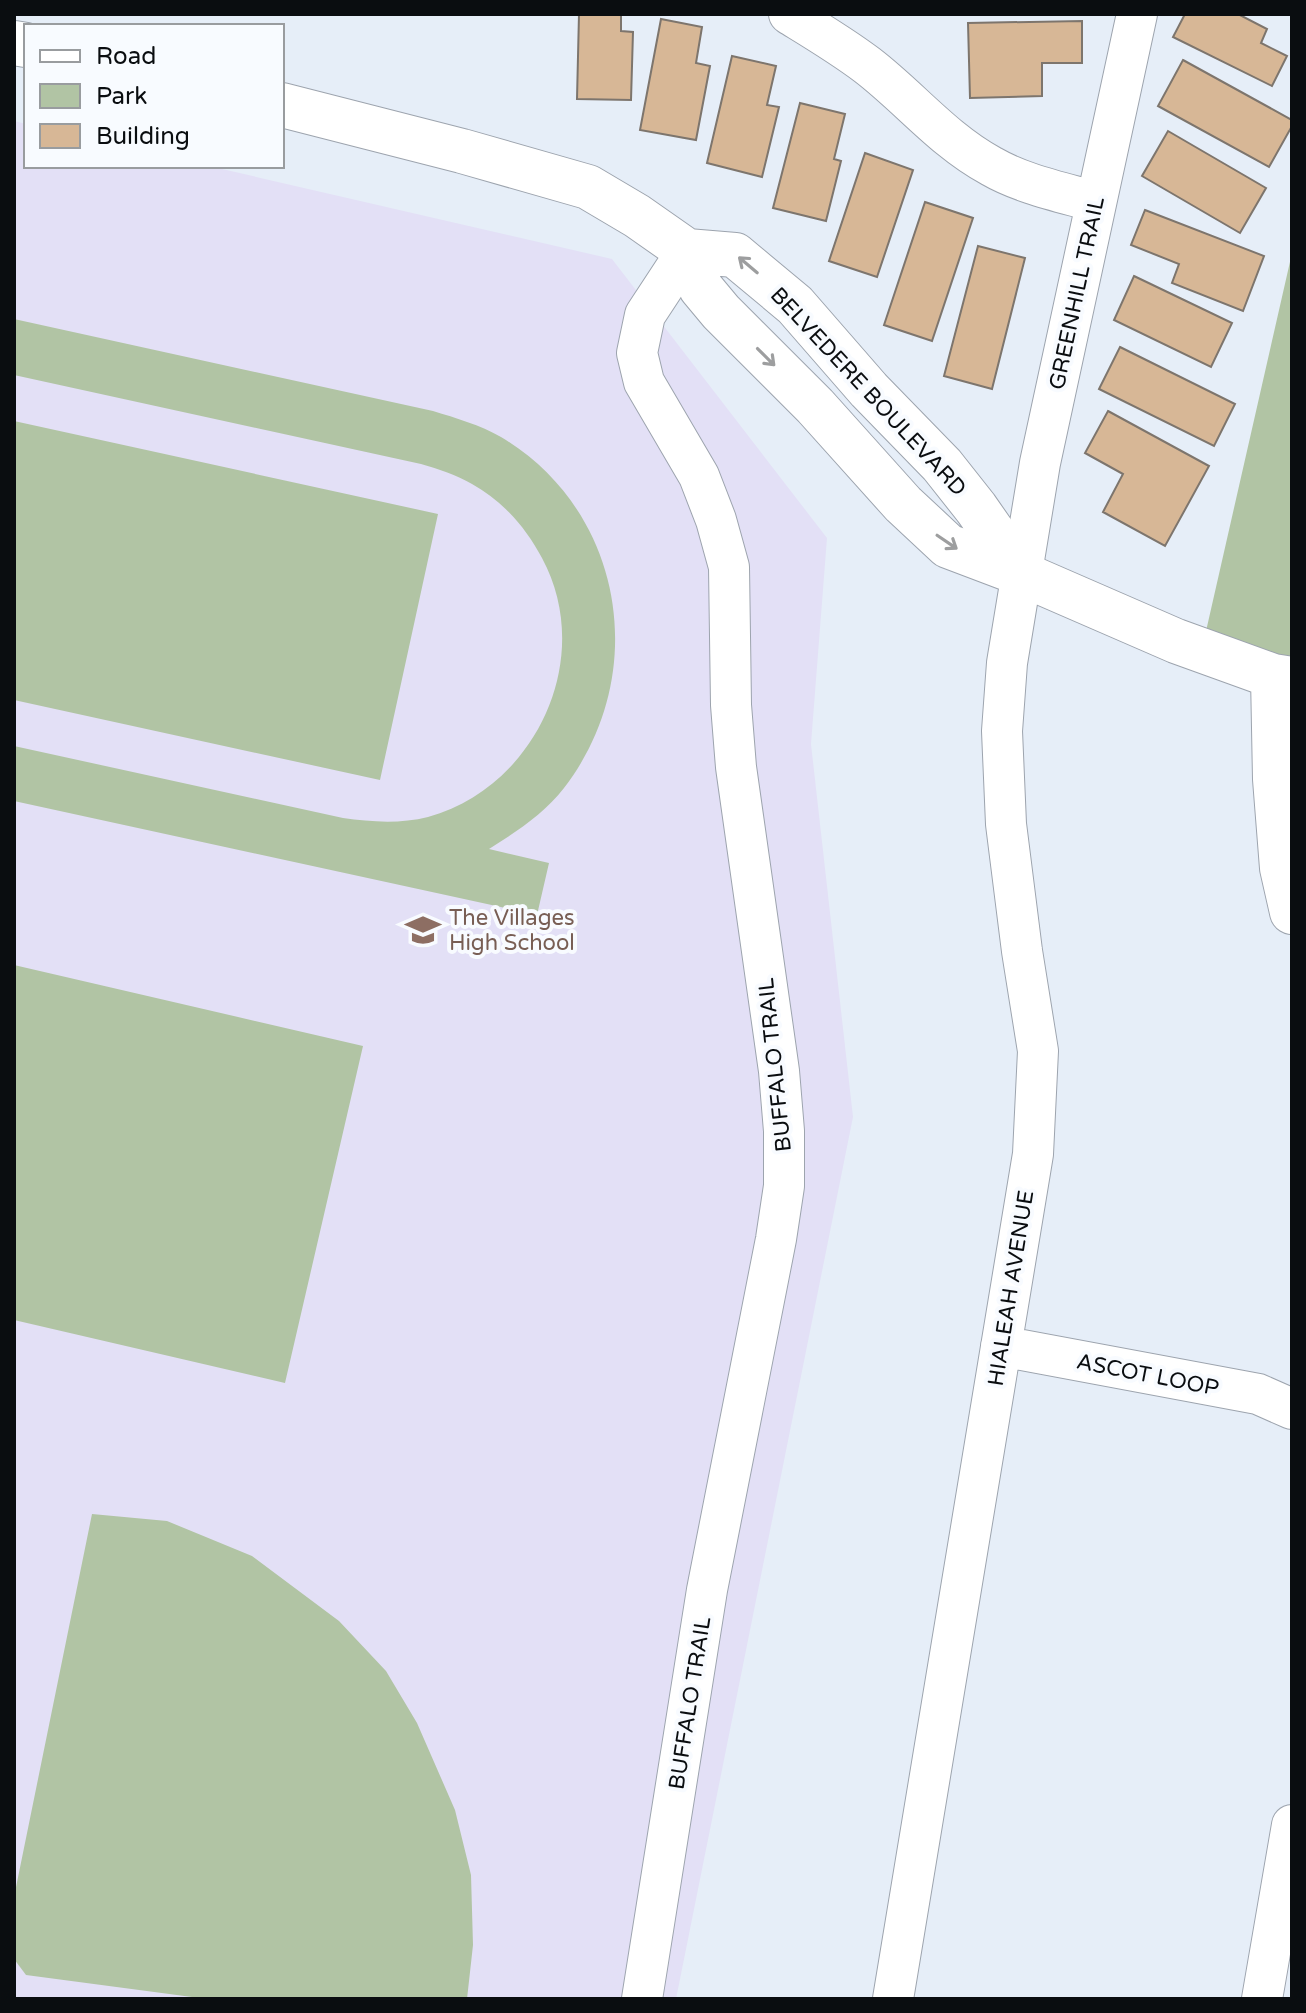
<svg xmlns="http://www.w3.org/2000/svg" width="1306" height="2013" font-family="'Varela Round',sans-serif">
<rect width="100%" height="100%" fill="#e6eef8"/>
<!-- education -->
<path fill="#e3e0f6" d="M 14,121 L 26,124 L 26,166 L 209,166 L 612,259 L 827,538 L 811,744 L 853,1117 L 676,1999 L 14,1999 Z"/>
<!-- green -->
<path fill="#b1c4a4" d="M 1292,253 L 1292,671 L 1204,640 Z
M 14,319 L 433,411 C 456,418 480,425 501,437 C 625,511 651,675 564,788 C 544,814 516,832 489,849 L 549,863 L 537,915 L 14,801 L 14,746 L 343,818 C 371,822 400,824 428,817 C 536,787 596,658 542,558 C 526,528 503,501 472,484 C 456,475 439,469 421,464 L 14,375 Z
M 14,421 L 438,514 L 380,780 L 14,700 Z
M 14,965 L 363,1046 L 285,1383 L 14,1320 Z
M 92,1514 L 167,1521 L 252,1556 L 339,1621 L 386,1671 L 417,1723 L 455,1810 L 471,1875 L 473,1945 L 467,1999 L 207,1999 L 26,1975 L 14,1959 L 14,1897 Z"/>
<!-- building -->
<path fill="#d7b796" stroke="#7d756d" stroke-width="2" d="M 579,14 L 621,14 L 621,31 L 633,32 L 631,100 L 577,99 Z
M 1185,14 L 1238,14 L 1267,29 L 1261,43 L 1287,56 L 1272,86 L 1173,37 Z
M 661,19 L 702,27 L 696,63 L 710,66 L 696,140 L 640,130 Z
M 1082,21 L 1082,63 L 1042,63 L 1042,96 L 970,98 L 968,23 Z
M 732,56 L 776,66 L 767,105 L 779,107 L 762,177 L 707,163 Z
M 1183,60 L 1292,120 L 1292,126 L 1269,167 L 1158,106 Z
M 800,103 L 845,114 L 834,159 L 841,161 L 826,221 L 773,208 Z
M 1168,131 L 1266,188 L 1240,233 L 1142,176 Z
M 865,153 L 913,170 L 877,277 L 829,261 Z
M 925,202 L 973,218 L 932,341 L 884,325 Z
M 1145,210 L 1264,256 L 1243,311 L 1172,283 L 1179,264 L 1131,245 Z
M 978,246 L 1025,258 L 992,389 L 944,376 Z
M 1134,276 L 1232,323 L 1211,367 L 1114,320 Z
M 1120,347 L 1235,404 L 1214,446 L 1099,389 Z
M 1108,411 L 1209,466 L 1165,546 L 1103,512 L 1123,474 L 1085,453 Z"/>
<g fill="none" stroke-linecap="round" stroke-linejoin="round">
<!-- minor casing -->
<g stroke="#9da4ae" stroke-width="42">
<path id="minor" d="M 789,14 C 815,30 842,46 867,65 C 909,97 943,140 991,166 C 1022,184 1061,192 1096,202
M 1001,1346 L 1258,1394 L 1292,1409
M 642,1999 L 707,1590 L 776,1239 L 784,1186 L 784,1131 L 779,1071 L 736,767 L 731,705 L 729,567 L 716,520 L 699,476 L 644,382 L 637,353 L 645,315 L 687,251
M 893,1999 L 1033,1154 L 1038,1051 L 1022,951 L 1006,824 L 1002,731 L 1007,663 L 1040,463 L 1137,14
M 1262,1999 L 1292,1825"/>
</g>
<!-- tertiary casing -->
<g stroke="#9da4ae" stroke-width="46">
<path id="tertiary" d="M 14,43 L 26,45
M 282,105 L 462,151 L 588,187 L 637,216 L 687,251 L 735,255 L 795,305 L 869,390 L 942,465 L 976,508 L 1022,574
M 687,251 L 701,288 L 721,312 L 815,406 L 903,504 L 948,546 L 1022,574 L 1176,641 L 1273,676 L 1292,679
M 1273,676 L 1275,779 L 1282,868 L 1292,912"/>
</g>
<!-- minor -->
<use href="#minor" stroke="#fff" stroke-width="40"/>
<!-- tertiary -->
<use href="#tertiary" stroke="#fff" stroke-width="44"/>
</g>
<!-- one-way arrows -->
<defs><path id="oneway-shaft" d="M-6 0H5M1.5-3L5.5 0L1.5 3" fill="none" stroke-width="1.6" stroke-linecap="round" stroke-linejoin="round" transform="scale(2)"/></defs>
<g stroke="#9d9e9f">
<use href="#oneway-shaft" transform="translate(748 265) rotate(-140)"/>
<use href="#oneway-shaft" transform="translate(766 357) rotate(45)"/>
<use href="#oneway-shaft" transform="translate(947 542) rotate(34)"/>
</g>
<!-- icons -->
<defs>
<g id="school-bare" transform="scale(2.76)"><path d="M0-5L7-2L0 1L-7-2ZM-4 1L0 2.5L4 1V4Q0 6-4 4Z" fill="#8d6e63" stroke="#f8fbff" stroke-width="2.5" paint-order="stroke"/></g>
</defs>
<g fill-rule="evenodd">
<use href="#school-bare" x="423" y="930"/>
</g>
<g text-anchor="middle" stroke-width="8" stroke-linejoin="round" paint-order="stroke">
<!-- street labels -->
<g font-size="22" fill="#0a0d10" stroke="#f8fbff">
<text transform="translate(1076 293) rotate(-78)" y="8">GREENHILL TRAIL</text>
<text transform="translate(869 391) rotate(47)" y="8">BELVEDERE BOULEVARD</text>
<text transform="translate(774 1065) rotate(-96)" y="8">BUFFALO TRAIL</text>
<text transform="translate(1010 1288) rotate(-81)" y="8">HIALEAH AVENUE</text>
<text transform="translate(1148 1374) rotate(11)" y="8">ASCOT LOOP</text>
<text transform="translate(689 1703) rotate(-81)" y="8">BUFFALO TRAIL</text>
</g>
<!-- education labels -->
<g font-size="22" fill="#785e54" stroke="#f8fbff" text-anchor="start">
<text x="449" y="925">The Villages<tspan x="449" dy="25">High School</tspan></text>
</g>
</g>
<!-- border -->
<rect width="1306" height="2013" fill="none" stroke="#0a0d10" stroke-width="32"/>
<!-- legend -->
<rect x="24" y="24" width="260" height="144" fill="#f8fbff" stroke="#999c9f" stroke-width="2"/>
<rect x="40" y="50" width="40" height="12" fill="#ffffff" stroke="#999c9f" stroke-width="2"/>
<text x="96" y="64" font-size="24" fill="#0a0d10">Road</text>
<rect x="40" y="84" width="40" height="24" fill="#b1c4a4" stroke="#999c9f" stroke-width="2"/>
<text x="96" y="104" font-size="24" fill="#0a0d10">Park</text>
<rect x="40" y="124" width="40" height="24" fill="#d7b796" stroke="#999c9f" stroke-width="2"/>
<text x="96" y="144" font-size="24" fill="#0a0d10">Building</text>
</svg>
